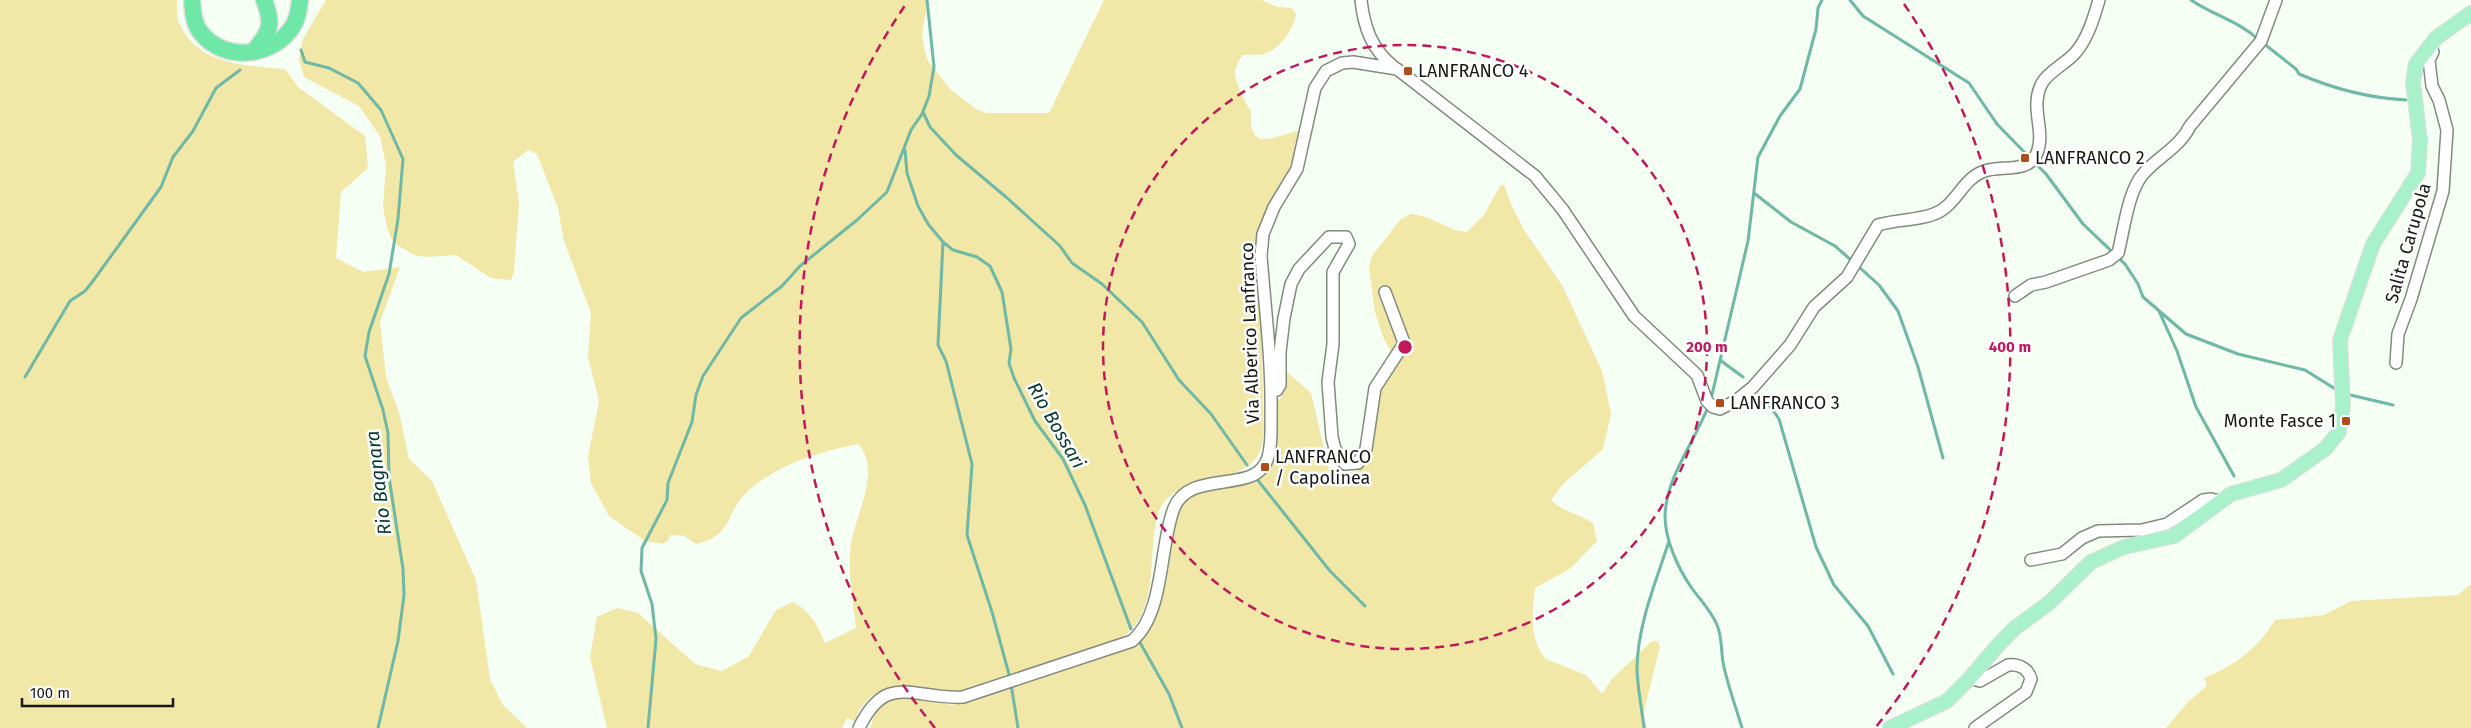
<svg xmlns="http://www.w3.org/2000/svg" width="2471" height="728" font-family="'Fira Sans',sans-serif">
<rect width="100%" height="100%" fill="#f6fff3"/>
<!-- green -->
<path fill="#f1e7a7" d="M 0,0 L 177,0 C 177,7 176,17 179,23 C 198,66 245,65 285,69 L 298,87 L 365,136 L 368,168 L 341,192 L 336,258 L 363,272 L 400,267 L 380,322 L 386,377 L 400,416 L 409,459 L 432,481 L 476,580 L 490,679 L 503,705 L 527,728 L 0,728 Z
M 326,0 L 928,0 L 922,34 L 925,52 L 928,61 L 950,89 L 976,109 L 986,113 L 1049,113 L 1104,0 L 1262,0 L 1277,7 L 1292,8 L 1296,14 C 1294,29 1279,50 1264,54 C 1257,56 1250,54 1243,55 C 1231,70 1234,78 1242,94 C 1245,100 1246,105 1251,111 C 1248,154 1273,136 1299,131 L 1301,136 C 1298,146 1296,156 1292,165 C 1277,199 1258,210 1255,251 C 1253,268 1258,287 1259,304 C 1262,335 1262,367 1263,398 C 1263,415 1266,435 1260,451 C 1245,489 1172,470 1158,514 C 1146,554 1162,614 1119,639 L 966,691 L 906,687 L 889,689 L 870,697 L 859,710 L 855,722 L 847,718 L 842,728 L 607,728 L 590,657 L 597,617 L 617,608 L 638,613 L 695,664 L 722,671 L 749,656 L 776,610 L 793,602 C 810,611 818,626 825,643 L 856,628 C 853,601 847,570 851,543 C 856,515 882,469 858,444 C 818,452 778,464 747,492 C 725,512 734,536 696,544 L 684,536 L 670,535 L 668,541 L 663,544 L 645,541 L 609,516 L 591,483 L 588,457 L 599,401 L 588,357 L 591,313 L 564,241 L 558,208 L 537,154 L 528,150 L 513,162 L 519,204 L 514,271 L 511,280 L 491,278 L 456,255 L 426,257 L 415,255 L 398,246 L 391,238 L 387,228 L 383,207 L 386,165 L 380,136 L 359,106 L 304,77 L 299,59 L 303,39 Z
M 1504,185 L 1511,204 L 1524,230 L 1562,285 L 1595,356 L 1603,374 L 1611,414 L 1603,449 L 1563,484 L 1551,500 C 1563,512 1579,514 1593,523 L 1597,541 L 1571,568 L 1535,588 C 1532,611 1529,641 1546,659 L 1586,675 L 1602,694 L 1612,679 L 1652,641 L 1658,641 L 1660,647 L 1643,715 L 1647,728 L 870,728 L 875,714 L 886,701 L 904,697 L 952,705 L 1024,684 L 1099,655 L 1136,646 L 1155,609 L 1167,580 L 1174,525 L 1181,506 L 1193,493 L 1261,479 L 1271,465 L 1274,404 L 1281,398 L 1287,372 L 1311,393 L 1329,470 L 1341,475 L 1359,470 L 1369,453 L 1372,403 L 1388,374 L 1398,365 L 1383,337 L 1375,312 L 1369,267 L 1372,256 L 1401,219 L 1412,214 L 1426,217 L 1455,230 L 1467,232 L 1484,215 L 1500,186 Z
M 2471,584 L 2471,728 L 2166,728 L 2189,701 L 2207,686 L 2204,678 C 2235,666 2258,648 2275,620 L 2324,615 L 2351,601 L 2458,595 Z"/>
<g fill="none" stroke-linecap="round" stroke-linejoin="round">
<!-- stream -->
<path stroke="#6eb8a5" stroke-width="3" d="M 1850,0 L 1863,16 L 1969,83 L 1997,124 L 2030,158
M 2191,0 C 2213,15 2238,21 2258,39
M 2263,43 L 2296,69 L 2299,74 C 2334,89 2368,98 2406,100
M 301,50 L 305,62 L 329,68 L 358,83 L 381,110 L 403,159 L 398,219 L 389,274 L 369,332 L 365,356 L 383,410 L 388,433 L 389,477 L 403,569 L 404,595 L 398,641 L 378,728
M 923,112 L 930,127 L 956,155 L 1006,197 L 1060,246 L 1072,263 L 1102,284 L 1142,322 L 1179,380 L 1211,414 L 1247,465
M 905,150 L 907,173 L 918,206 L 928,224 L 943,242 L 953,250 L 977,257 L 990,266 L 1002,292 L 1011,349 L 1009,363 L 1014,378 L 1035,421 L 1063,459 L 1085,505 L 1131,629
M 2036,164 L 2046,174 L 2083,224 L 2125,264 L 2138,284 L 2143,297 L 2186,334 L 2238,354 L 2305,370 L 2337,390
M 1754,193 L 1791,222 L 1835,246 L 1851,260
M 943,242 L 938,345 L 946,361 L 972,464 L 967,535 L 992,612 L 1010,678
M 1859,267 L 1879,285 L 1898,311 L 1918,367 L 1943,458
M 2159,311 L 2177,351 L 2196,407 L 2234,476
M 1720,360 L 1743,377
M 25,377 L 70,301 L 85,291 L 93,281 L 161,187 L 173,157 L 193,131 L 216,88 L 240,70
M 2346,394 L 2393,405
M 1762,395 L 1779,419 L 1816,547 L 1834,585 L 1868,626 L 1893,674
M 1711,399 L 1748,241 L 1758,157 L 1780,116 L 1800,89 L 1816,29 L 1818,8 L 1822,0
M 1708,407 C 1694,443 1666,477 1665,516 C 1665,540 1678,568 1691,587 C 1700,600 1711,610 1717,625 C 1722,636 1721,650 1723,662 C 1727,684 1736,707 1742,728
M 1256,478 L 1330,571 L 1365,606
M 1138,639 L 1169,694 L 1182,728
M 1011,684 L 1018,728
M 648,728 L 656,639 L 652,604 L 641,571 L 642,548 L 667,500 L 668,483 L 692,422 L 696,395 L 703,376 L 741,318 L 782,286 L 800,266 L 857,220 L 887,192 L 911,130 L 922,114 L 929,96 L 934,67 L 927,0
M 1644,728 C 1642,709 1637,686 1637,667 C 1638,623 1656,582 1669,541"/>
<!-- minor casing -->
<g stroke="#818b7e" stroke-width="14">
<path id="minor" d="M 1361,0 C 1364,28 1372,50 1395,68
M 2015,296 L 2031,285 L 2046,282 L 2109,260 L 2118,253 C 2124,230 2128,190 2144,173 C 2159,156 2180,147 2190,126 L 2261,41 L 2276,0
M 2396,363 L 2398,334 L 2411,299 L 2443,191 L 2447,130 L 2439,100 L 2432,86 L 2429,60 L 2433,52 L 2430,45
M 1271,391 L 1277,390 L 1280,385 L 1280,352 L 1284,318 L 1291,284 L 1299,269 L 1329,237 L 1346,237 L 1349,244 L 1333,272 L 1333,344 L 1328,382 L 1332,437 L 1335,449 L 1345,464 L 1358,463 L 1366,449 L 1375,388 L 1403,345 L 1403,340 L 1385,292
M 2031,560 L 2062,554 L 2082,538 L 2098,531 L 2142,530 L 2167,524 L 2203,500 L 2211,499 L 2219,501
M 1970,678 L 1980,681 L 2008,665 C 2018,664 2028,668 2031,679 L 2026,692 L 1975,728
M 859,728 C 887,670 914,700 963,697 L 1132,641 C 1165,613 1159,546 1174,508 C 1186,478 1226,486 1251,476 C 1259,473 1266,465 1268,457 C 1272,444 1271,429 1271,415 C 1272,362 1265,308 1261,256 L 1263,234 L 1274,207 L 1297,169 L 1315,88 L 1326,71 L 1342,63 L 1353,62 L 1397,69 L 1535,176 L 1563,210 L 1634,316 L 1697,375 L 1707,401 L 1713,407 L 1720,409 L 1737,400 L 1753,387 L 1790,345 L 1814,307 L 1847,277 L 1878,225 C 1897,219 1916,221 1934,214 C 1955,207 1962,180 1982,172 C 1999,164 2028,175 2037,153 C 2046,130 2029,108 2042,83 C 2049,71 2067,63 2076,52 C 2088,38 2094,17 2099,0"/>
</g>
<!-- major casing -->
<g stroke="#dedfde" stroke-width="16">
<path id="major" d="M 1890,728 L 1947,701 L 1970,678 L 2000,643 L 2015,628 L 2049,603 L 2091,562 L 2124,547 L 2174,536 L 2231,494 L 2281,480 L 2325,449 L 2339,432 L 2343,406 L 2340,340 L 2373,244 L 2418,173 L 2420,140 L 2413,82 L 2416,64 L 2436,38 L 2471,13"/>
</g>
<!-- highway casing -->
<g stroke="#dedfde" stroke-width="19">
<path id="highway" d="M 192,0 C 193,11 193,23 201,33 C 225,63 274,57 293,26 C 298,19 299,8 300,0
M 253,52 C 270,32 274,25 264,0"/>
</g>
<!-- minor -->
<use href="#minor" stroke="#fff" stroke-width="11"/>
<!-- major -->
<use href="#major" stroke="#a9f1ca" stroke-width="14"/>
<!-- highway -->
<use href="#highway" stroke="#6fe8a7" stroke-width="16"/>
</g>
<!-- distance rings -->
<g fill="none" stroke="#c2185b" stroke-width="2.5" stroke-dasharray="9 6">
<circle cx="1405" cy="347" r="302"/>
<path d="M935 728A605 605 0 0 1 906 4M1904 4A605 605 0 0 1 1875 728"/>
</g>
<!-- markers -->
<g fill="#b04c19" stroke="#fff" stroke-width="2">
<rect x="1403" y="66" width="10" height="10" rx="2.5"/>
<rect x="2020" y="153" width="10" height="10" rx="2.5"/>
<rect x="1715" y="398" width="10" height="10" rx="2.5"/>
<rect x="2341" y="416" width="10" height="10" rx="2.5"/>
<rect x="1260" y="462" width="10" height="10" rx="2.5"/>
</g>
<g text-anchor="middle" stroke-width="5" stroke-linejoin="round" paint-order="stroke">
<!-- poi labels -->
<g font-size="18" fill="#161a15" stroke="#fff" text-anchor="start">
<text x="1418" y="77">LANFRANCO 4</text>
<text x="2035" y="164">LANFRANCO 2</text>
<text x="1730" y="409">LANFRANCO 3</text>
<text x="2336" y="427" text-anchor="end">Monte Fasce 1</text>
<text x="1275" y="463">LANFRANCO<tspan x="1275" dy="21">/ Capolinea</tspan></text>
</g>
<!-- street labels -->
<g font-size="18" fill="#161a15" stroke="#fff">
<text transform="translate(2408 243) rotate(-74)" y="6">Salita Carupola</text>
<text transform="translate(1250 333) rotate(-92)" y="6">Via Alberico Lanfranco</text>
</g>
<!-- water labels -->
<g font-size="19" font-style="italic" fill="#05382e" stroke="#fff">
<text transform="translate(1057 425) rotate(60)" y="7">Rio Bossari</text>
<text transform="translate(378 483) rotate(-97)" y="7">Rio Bagnara</text>
</g>
</g>
<circle cx="1405" cy="347" r="8" fill="#c2185b" stroke="#fff" stroke-width="2.5"/>
<g font-size="15" text-anchor="middle" font-weight="bold" fill="#c2185b" stroke="#fff" stroke-width="5" stroke-linejoin="round" paint-order="stroke">
<text x="1707" y="352">200 m</text>
<text x="2010" y="352">400 m</text>
</g>
<!-- scale -->
<path d="M22 698v8h151v-8" fill="none" stroke="#161a15" stroke-width="2.5"/>
<text x="30" y="698" font-size="15" fill="#161a15" stroke="#ffffff" stroke-width="4" paint-order="stroke">100 m</text>
</svg>
